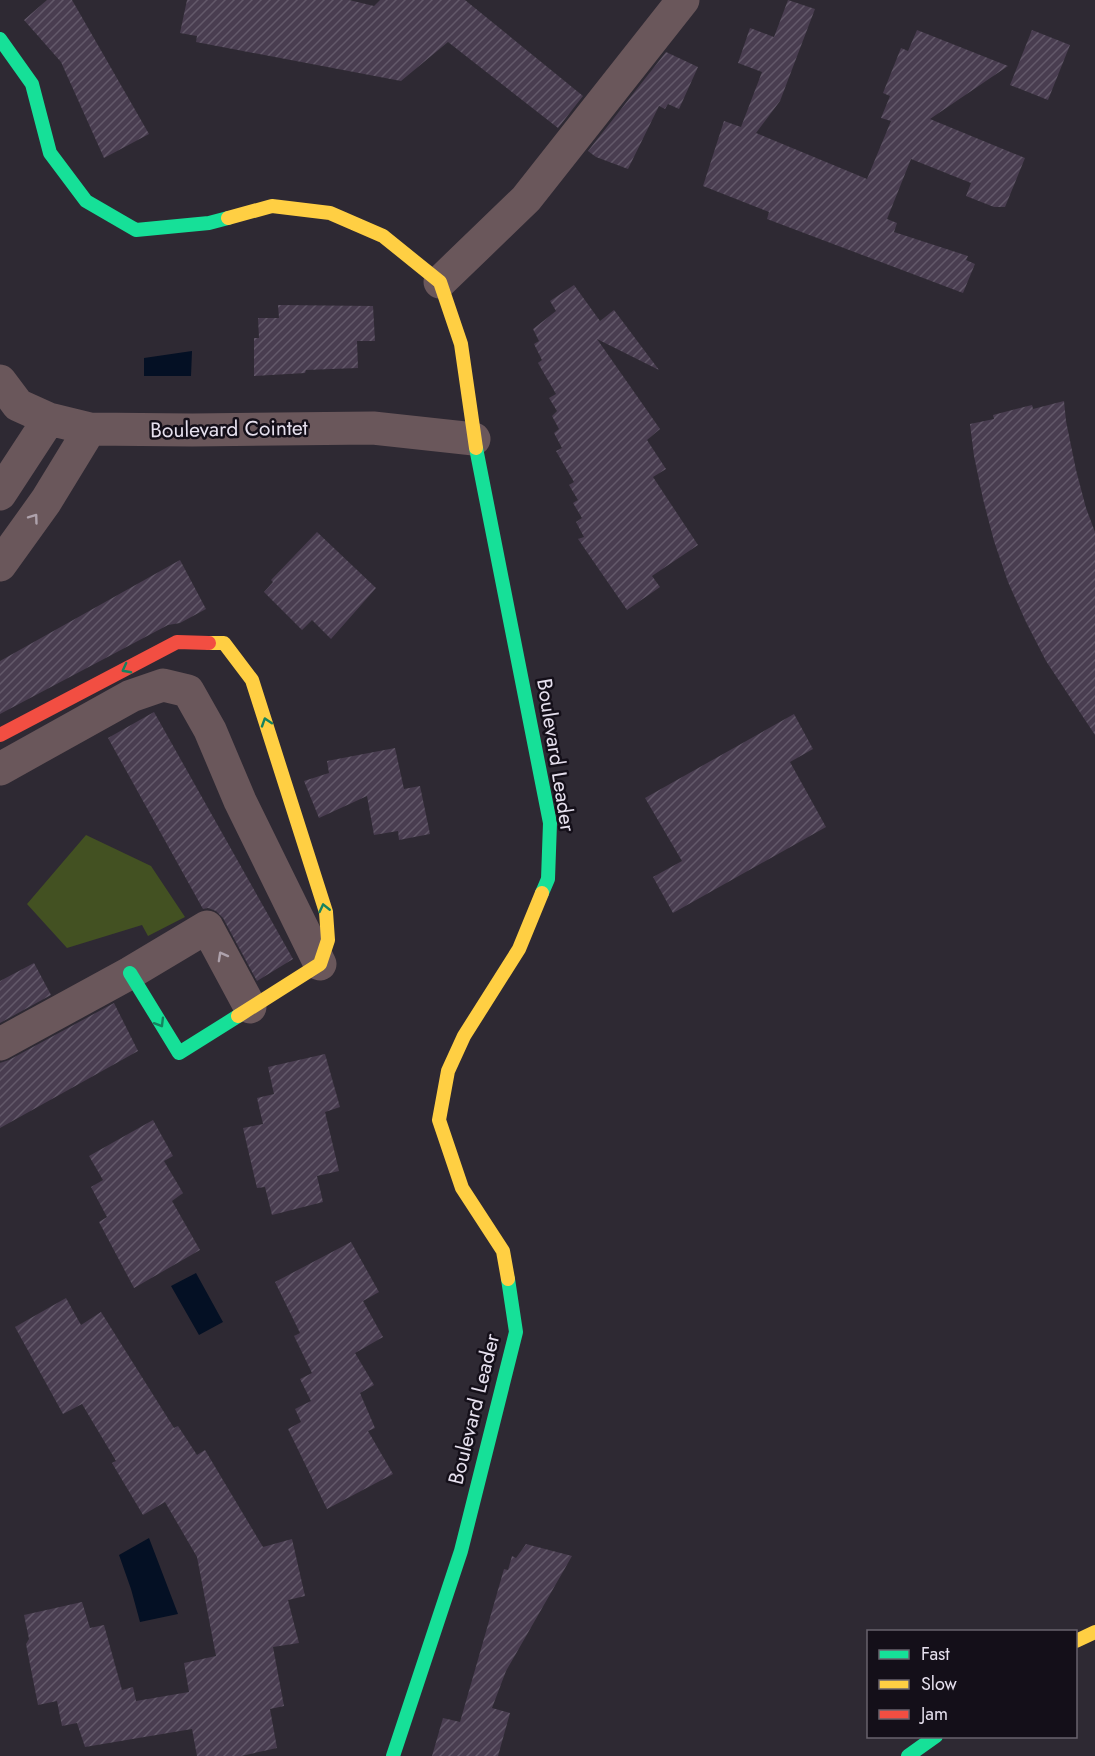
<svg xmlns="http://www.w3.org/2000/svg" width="1095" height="1756" font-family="Jost,sans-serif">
<defs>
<pattern id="building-hatch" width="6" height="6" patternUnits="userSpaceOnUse" patternTransform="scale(1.5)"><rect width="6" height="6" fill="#493d50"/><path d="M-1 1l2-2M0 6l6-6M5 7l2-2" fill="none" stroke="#63596a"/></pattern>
</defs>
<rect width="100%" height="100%" fill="#2e2933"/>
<!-- green -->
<path fill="#435122" d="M 86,835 L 151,866 L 185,917 L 148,936 L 142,925 L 67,948 L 27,904 Z"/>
<!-- water -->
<path fill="#041024" d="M 192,351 L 191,376 L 144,376 L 144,358 Z
M 196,1273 L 223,1322 L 199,1335 L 171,1286 Z
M 149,1538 L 178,1614 L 140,1622 L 131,1589 L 119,1555 Z"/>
<!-- building -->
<path fill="url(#building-hatch)" d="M 47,0 L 72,0 L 149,134 L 104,158 L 61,62 L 24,20 Z
M 187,0 L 349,0 L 374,6 L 380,0 L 465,0 L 583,96 L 558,128 L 448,42 L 401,81 L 196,42 L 197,36 L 180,33 Z
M 788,0 L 815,9 L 780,101 L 756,133 L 867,179 L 891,121 L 881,118 L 890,96 L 883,93 L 901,48 L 908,51 L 917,30 L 1008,66 L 930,119 L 1025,158 L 1005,207 L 994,207 L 966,196 L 971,183 L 911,159 L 887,219 L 897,223 L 894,232 L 968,256 L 966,260 L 975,264 L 963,293 L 767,219 L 769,212 L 703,186 L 724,121 L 741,127 L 762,72 L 738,63 L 750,28 L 774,37 Z
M 1032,30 L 1070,45 L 1048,100 L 1010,85 Z
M 666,52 L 698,67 L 679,109 L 668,104 L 665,109 L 659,106 L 628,169 L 596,157 L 588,151 Z
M 574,285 L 600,321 L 614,310 L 659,370 L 597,339 L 660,429 L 647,440 L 666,469 L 653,477 L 698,545 L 652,576 L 660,587 L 627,610 L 578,539 L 584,537 L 576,522 L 582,518 L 573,503 L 578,500 L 569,485 L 574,482 L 556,451 L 562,448 L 554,433 L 559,429 L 552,416 L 557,411 L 549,398 L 556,394 L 538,363 L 542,360 L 534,344 L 539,341 L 533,329 L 556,311 L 550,301 Z
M 278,305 L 373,306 L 375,341 L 357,341 L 358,368 L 306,370 L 305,373 L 254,376 L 254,338 L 259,338 L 258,318 L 279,318 Z
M 1064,401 L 1066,421 L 1076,470 L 1086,508 L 1095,532 L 1095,735 L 1046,661 L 1026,622 L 1008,582 L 994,541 L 983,499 L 974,456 L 970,424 L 994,419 L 993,415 L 1032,405 L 1033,409 Z
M 317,532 L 376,588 L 331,639 L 312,620 L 302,630 L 264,592 L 273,582 L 271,580 Z
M 180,560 L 206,609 L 180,623 L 168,625 L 0,714 L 0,661 Z
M 154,712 L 293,959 L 257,981 L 223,918 L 216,911 L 208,908 L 203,909 L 108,738 Z
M 794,714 L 813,749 L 790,762 L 826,827 L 673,913 L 653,877 L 682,861 L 645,798 Z
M 395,748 L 404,789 L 420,786 L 430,834 L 399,840 L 398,831 L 374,835 L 367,796 L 319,818 L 304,781 L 329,773 L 327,761 Z
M 34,963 L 51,995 L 0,1023 L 0,981 Z
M 114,1003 L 138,1051 L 0,1128 L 0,1063 L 9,1060 Z
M 325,1054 L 340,1107 L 325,1112 L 339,1171 L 317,1176 L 323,1202 L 272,1215 L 265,1187 L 257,1188 L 243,1128 L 263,1124 L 257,1098 L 274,1094 L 268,1067 Z
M 153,1120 L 173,1156 L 164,1161 L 183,1193 L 172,1201 L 200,1250 L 134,1288 L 99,1222 L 107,1217 L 91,1187 L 103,1180 L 89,1156 Z
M 351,1242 L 379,1292 L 363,1301 L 383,1337 L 355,1353 L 374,1385 L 360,1393 L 375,1428 L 368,1431 L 393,1474 L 327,1509 L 288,1429 L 301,1422 L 295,1409 L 311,1401 L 300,1379 L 312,1373 L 294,1336 L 300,1333 L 275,1282 Z
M 66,1298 L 81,1325 L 101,1312 L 174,1428 L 178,1426 L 197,1455 L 205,1450 L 263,1547 L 292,1539 L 305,1596 L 288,1600 L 299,1643 L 273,1647 L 284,1706 L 270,1709 L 277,1748 L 241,1756 L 197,1756 L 192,1729 L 85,1747 L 77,1723 L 62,1726 L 57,1701 L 38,1705 L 26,1644 L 29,1639 L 24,1615 L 82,1602 L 90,1628 L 104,1625 L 122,1690 L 133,1687 L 136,1701 L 189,1692 L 184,1663 L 216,1656 L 197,1557 L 165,1502 L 143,1515 L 112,1463 L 116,1461 L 82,1404 L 63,1414 L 15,1327 Z
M 526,1544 L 572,1556 L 506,1671 L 492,1708 L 510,1713 L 498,1756 L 432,1756 L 443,1718 L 460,1722 L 504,1569 L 508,1570 L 512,1556 L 516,1558 Z"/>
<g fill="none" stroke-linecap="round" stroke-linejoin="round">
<!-- street -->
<path stroke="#6a575b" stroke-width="33" d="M 440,282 L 526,199 L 683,0
M 0,381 L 18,405 L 49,419 L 90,429 L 192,430 L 373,428 L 474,439
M 0,494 L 49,419
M 0,565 L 46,501 L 90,429
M 0,769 L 131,696 L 163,685 L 188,691 L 210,730 L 240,801 L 320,964
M 0,1044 L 130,973 L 207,927 L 250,1007"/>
<!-- fast -->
<path stroke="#16e098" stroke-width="14" d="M 0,39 L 32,84 L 50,153 L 86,201 L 136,230 L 209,223 L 228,218
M 476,448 L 550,823 L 548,879 L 542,893
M 130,973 L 179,1053 L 238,1016
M 393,1756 L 461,1551 L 516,1332 L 508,1279
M 908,1756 L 936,1736"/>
<!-- slow -->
<path stroke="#ffcf43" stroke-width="14" d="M 228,218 L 272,206 L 330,213 L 383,236 L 440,282 L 461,344 L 476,448
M 209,643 L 224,643 L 252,680 L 326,912 L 328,940 L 320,964 L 238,1016
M 508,1279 L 503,1251 L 462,1188 L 439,1120 L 448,1071 L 464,1036 L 519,949 L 542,893
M 1076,1641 L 1095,1632"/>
<!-- jam -->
<path stroke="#f24e42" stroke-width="14" d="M 0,735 L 177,642 L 209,643"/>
</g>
<!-- one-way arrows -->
<defs><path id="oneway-chevron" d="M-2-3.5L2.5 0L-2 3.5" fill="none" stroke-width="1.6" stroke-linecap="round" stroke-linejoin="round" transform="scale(1.5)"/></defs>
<g stroke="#aea2ac">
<use href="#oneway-chevron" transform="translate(34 518) rotate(-54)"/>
<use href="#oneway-chevron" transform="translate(222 956) rotate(-119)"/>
</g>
<g stroke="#15825f">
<use href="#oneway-chevron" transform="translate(126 669) rotate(152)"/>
<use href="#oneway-chevron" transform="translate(266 722) rotate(-108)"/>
<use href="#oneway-chevron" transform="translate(324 908) rotate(-103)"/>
<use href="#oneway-chevron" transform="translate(160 1023) rotate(59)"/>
</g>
<g text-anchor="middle" stroke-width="5" stroke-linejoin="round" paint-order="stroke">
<!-- street labels -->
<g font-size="21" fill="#e6e0ee" stroke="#140f19">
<text transform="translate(229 429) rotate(-1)" y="7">Boulevard Cointet</text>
<text transform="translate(556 755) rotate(81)" y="7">Boulevard Leader</text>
<text transform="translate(474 1409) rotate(-76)" y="7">Boulevard Leader</text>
</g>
</g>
<!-- legend -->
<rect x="867" y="1630" width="210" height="108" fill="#140f19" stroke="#68636e" stroke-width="1.5"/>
<rect x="879" y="1650" width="30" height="9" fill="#16e098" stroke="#68636e" stroke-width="1.5"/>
<text x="921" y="1660" font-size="18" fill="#e6e0ee">Fast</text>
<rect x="879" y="1680" width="30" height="9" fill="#ffcf43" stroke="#68636e" stroke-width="1.5"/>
<text x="921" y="1690" font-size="18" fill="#e6e0ee">Slow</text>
<rect x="879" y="1710" width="30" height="9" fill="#f24e42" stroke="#68636e" stroke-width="1.5"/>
<text x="921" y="1720" font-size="18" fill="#e6e0ee">Jam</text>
</svg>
